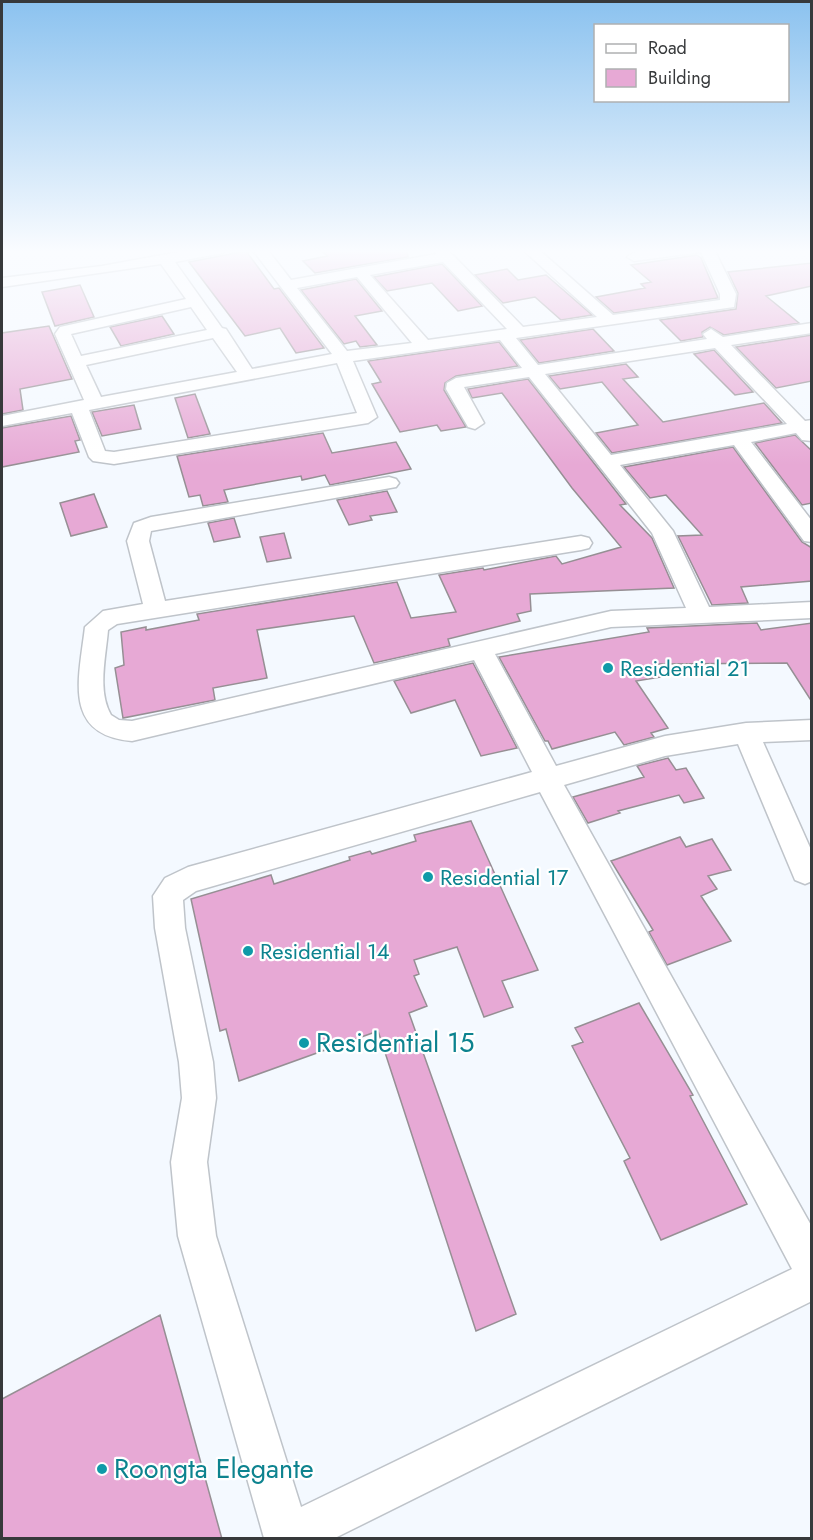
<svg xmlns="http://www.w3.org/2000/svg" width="813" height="1540" font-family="Jost,sans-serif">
<rect width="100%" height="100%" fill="#f4f9ff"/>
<!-- building -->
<path fill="#e7a9d5" stroke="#968f94" stroke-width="1.5" d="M 320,249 L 407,249 L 408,257 L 315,273 L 303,261 L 327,256 Z
M 246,251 L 274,289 L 279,288 L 324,348 L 296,353 L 280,328 L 245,336 L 189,262 Z
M 697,255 L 701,258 L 718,298 L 614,313 L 596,297 L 645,288 L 641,284 L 651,282 L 631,265 Z
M 812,263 L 812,286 L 766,296 L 799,323 L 724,335 L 710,327 L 702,332 L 703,337 L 681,341 L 660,320 L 736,309 L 738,293 L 728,272 Z
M 442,264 L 482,306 L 458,311 L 432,283 L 387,291 L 374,277 Z
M 507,269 L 518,280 L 546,275 L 592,315 L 561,320 L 535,297 L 503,303 L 475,275 Z
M 356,279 L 382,311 L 355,316 L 377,345 L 360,347 L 356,341 L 344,344 L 301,290 Z
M 80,285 L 94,317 L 55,326 L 42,292 Z
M 162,316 L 174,334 L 121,346 L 110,327 Z
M 49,326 L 72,379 L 20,389 L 23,410 L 2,414 L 2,333 Z
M 593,329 L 614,351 L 539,363 L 520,340 Z
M 812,335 L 812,381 L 776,388 L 736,347 Z
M 499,342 L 518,366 L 456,376 L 445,383 L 444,390 L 466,427 L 441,431 L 437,425 L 400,432 L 372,384 L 381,382 L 368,361 Z
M 714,350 L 753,392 L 735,395 L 694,354 Z
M 626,364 L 638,377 L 623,379 L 663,422 L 764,403 L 782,423 L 612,453 L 596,433 L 638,425 L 602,382 L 560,389 L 549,376 Z
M 528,379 L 626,504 L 620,505 L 652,538 L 674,588 L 530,594 L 531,611 L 517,614 L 520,621 L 448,639 L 450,646 L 374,663 L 354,616 L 257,630 L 267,678 L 213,688 L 215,700 L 123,718 L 115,668 L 124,665 L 121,632 L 146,627 L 146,630 L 199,620 L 197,614 L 397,582 L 411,618 L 456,612 L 439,575 L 483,568 L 484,570 L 556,556 L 562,564 L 621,547 L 572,488 L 502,393 L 472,398 L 468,389 Z
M 195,394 L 210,434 L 188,438 L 175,398 Z
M 134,405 L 141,429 L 102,436 L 92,412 Z
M 71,416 L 80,440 L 75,441 L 79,452 L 2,467 L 2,428 Z
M 323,433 L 332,453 L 396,442 L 411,469 L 330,485 L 325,475 L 302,480 L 301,476 L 224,490 L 228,502 L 203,506 L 200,495 L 189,497 L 177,456 Z
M 795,435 L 812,451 L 812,503 L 802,505 L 755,443 Z
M 733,447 L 802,542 L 812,548 L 812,581 L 741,587 L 748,603 L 712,605 L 678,536 L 702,535 L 666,495 L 650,498 L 624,467 Z
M 387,491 L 397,512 L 370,516 L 372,520 L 349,525 L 337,500 Z
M 94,494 L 107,527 L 71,536 L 60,503 Z
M 234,518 L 240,537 L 214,542 L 208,523 Z
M 284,533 L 291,558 L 267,562 L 260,537 Z
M 757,623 L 761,630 L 812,623 L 812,702 L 787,663 L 654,664 L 661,677 L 636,681 L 668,728 L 651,733 L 654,737 L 624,745 L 615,732 L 552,749 L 548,741 L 545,741 L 499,657 L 649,632 L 647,628 Z
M 473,663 L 517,748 L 481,756 L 455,700 L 411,713 L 394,681 Z
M 668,758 L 676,770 L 686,768 L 704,798 L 684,803 L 679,795 L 618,811 L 620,813 L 588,823 L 573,797 L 644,777 L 637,766 Z
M 471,821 L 538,970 L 502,981 L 513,1007 L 484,1017 L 457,947 L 414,960 L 419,974 L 414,976 L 427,1006 L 409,1013 L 516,1314 L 476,1331 L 378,1031 L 239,1081 L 226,1029 L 220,1031 L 191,899 L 271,875 L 274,884 L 350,860 L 349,857 L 370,851 L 372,854 L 416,841 L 414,835 Z
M 680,837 L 686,847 L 712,839 L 731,870 L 708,876 L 717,889 L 701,896 L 731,941 L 667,965 L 649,932 L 653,930 L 611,861 Z
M 639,1003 L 693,1095 L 690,1096 L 747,1204 L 661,1240 L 624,1161 L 630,1158 L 572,1046 L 583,1042 L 575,1028 Z
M 160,1315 L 222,1539 L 2,1539 L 2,1399 Z"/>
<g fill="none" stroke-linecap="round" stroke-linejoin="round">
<!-- street casing -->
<g stroke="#bfc4ca" stroke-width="3">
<path id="street" d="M 195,249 L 229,249 L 222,253 L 175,262 L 222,328 L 226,329 L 252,369 L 332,354 L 252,249 L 267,249 L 291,280 L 436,254 L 432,249 L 447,249 L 523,327 L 597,317 L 522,249 L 538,249 L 613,315 L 720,300 L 720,294 L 701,252 L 634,261 L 627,257 C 639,245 696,249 714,249 L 736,294 L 734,307 L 516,338 L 538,365 L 707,339 L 703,334 L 711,329 L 723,337 L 812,323 L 812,333 L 731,345 L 805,421 L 812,420 L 812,441 L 802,440 L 796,433 L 751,442 L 812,521 L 812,542 L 804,541 L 734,445 L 620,465 L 673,531 L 709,607 L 812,602 L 812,618 L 611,627 L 495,654 L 556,766 L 665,736 L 746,723 L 812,720 L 812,740 L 763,742 L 812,852 L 812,881 L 805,884 L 795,880 L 738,744 L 665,756 L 564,785 L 812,1227 L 812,1301 L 335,1538 L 264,1538 L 178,1236 L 171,1162 L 182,1098 L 179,1062 L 155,928 L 153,896 L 165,878 L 188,867 L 532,772 L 474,660 L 132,741 C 62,735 79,678 85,627 L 103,611 L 143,604 L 127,541 L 134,523 L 151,517 L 389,477 L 396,479 L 399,483 L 396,487 L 151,531 L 149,541 L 165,601 L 581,536 L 589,538 L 592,543 L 589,548 L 581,550 L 117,624 L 108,630 C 106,656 97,691 111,715 L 119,720 L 132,721 L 611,611 L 686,608 L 652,533 L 529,377 L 464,387 L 484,423 L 475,429 L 468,427 L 446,389 L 447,383 L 456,378 L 522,368 L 500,340 L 353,361 L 377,417 L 368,423 L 114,464 L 93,461 L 89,457 L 72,413 L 2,426 L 2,416 L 84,400 L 55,334 L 60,327 L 186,299 L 161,264 L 2,287 L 2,278 L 102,266 ZM 443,262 L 507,329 L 428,340 L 370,275 ZM 357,277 L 412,343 L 347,351 L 297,288 ZM 191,307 L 207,330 L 81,356 L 71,334 ZM 213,338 L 237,372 L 101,397 L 86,365 ZM 715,348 L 787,424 L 611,455 L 545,374 ZM 337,363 L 357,413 L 114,452 L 105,451 L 89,410 ZM 540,792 L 792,1269 L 301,1507 L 216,1236 L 207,1162 L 216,1098 L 213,1062 L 185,928 L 183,900 L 196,891 Z"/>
</g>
<!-- street -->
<use href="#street" fill="#fff" fill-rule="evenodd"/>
</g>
<!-- sky -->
<linearGradient id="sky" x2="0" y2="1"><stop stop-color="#8bc2ef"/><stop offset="0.54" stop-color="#fafcff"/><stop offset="1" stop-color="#fafcff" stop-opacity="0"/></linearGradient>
<rect width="813" height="465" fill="url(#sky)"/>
<!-- markers -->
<g fill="#0f9aa8" stroke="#fff" stroke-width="2">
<circle cx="608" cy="668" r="6"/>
<circle cx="428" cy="877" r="6"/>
<circle cx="248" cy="951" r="6"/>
<circle cx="304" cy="1043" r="6"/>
<circle cx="102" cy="1469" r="6"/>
</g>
<g text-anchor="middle" stroke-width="4.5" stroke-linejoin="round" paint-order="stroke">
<!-- culture labels -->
<g font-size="22" fill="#0d838f" stroke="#fff" text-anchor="start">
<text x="620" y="676">Residential 21</text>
<text x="440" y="885">Residential 17</text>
<text x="260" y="959">Residential 14</text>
</g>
<!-- near-culture labels -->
<g font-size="27" fill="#0d838f" stroke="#fff" text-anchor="start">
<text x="316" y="1052">Residential 15</text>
<text x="114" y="1478">Roongta Elegante</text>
</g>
</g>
<!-- border -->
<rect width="813" height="1540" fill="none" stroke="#37393b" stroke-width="6"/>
<!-- legend -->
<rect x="594" y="24" width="195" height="78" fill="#ffffff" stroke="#afb0b1" stroke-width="1.5"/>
<rect x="606" y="44" width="30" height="9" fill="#ffffff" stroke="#afb0b1" stroke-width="1.5"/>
<text x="648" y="54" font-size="18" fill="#37393b">Road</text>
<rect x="606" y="69" width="30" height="18" fill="#e7a9d5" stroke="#afb0b1" stroke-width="1.5"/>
<text x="648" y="84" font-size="18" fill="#37393b">Building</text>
</svg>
